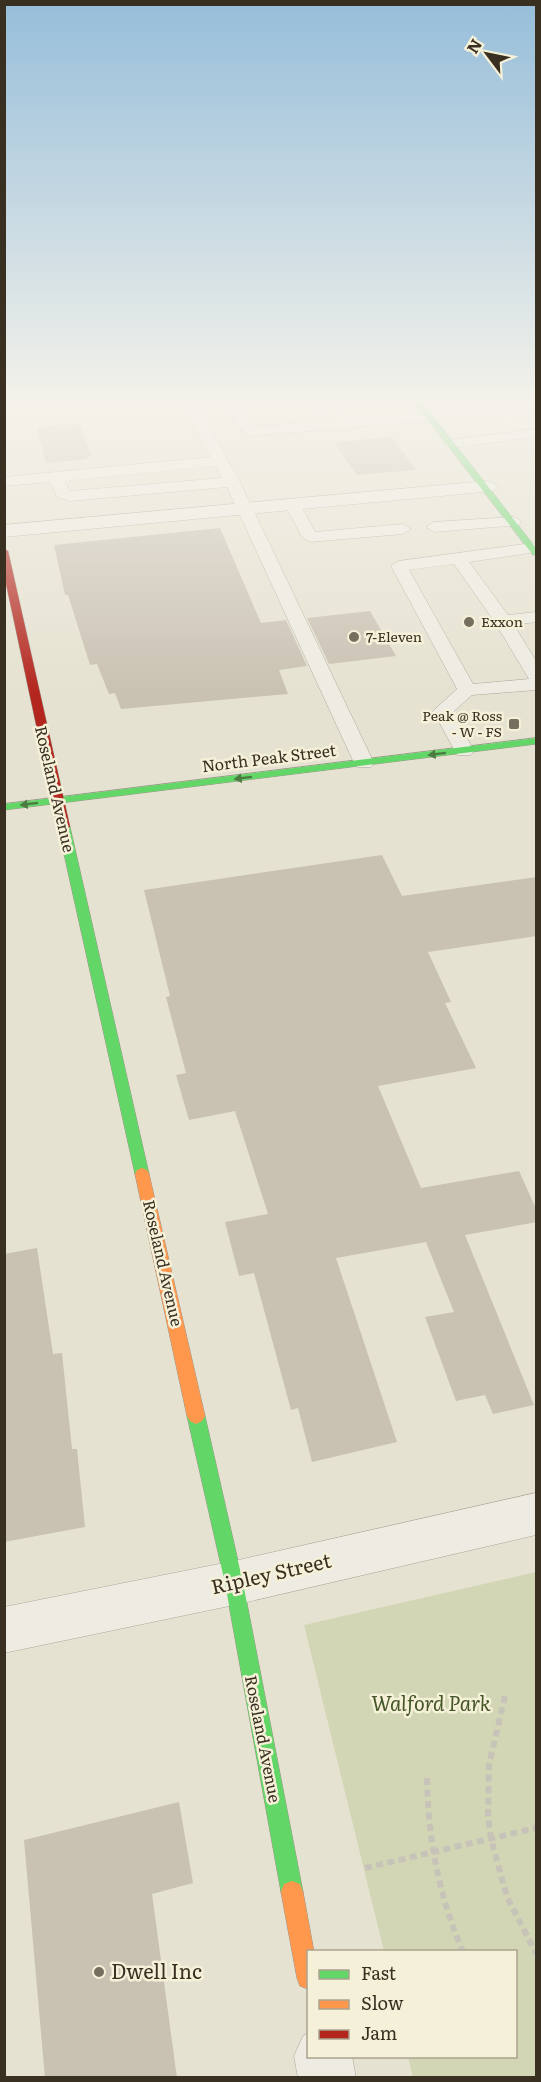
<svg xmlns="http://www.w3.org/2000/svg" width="541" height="2082" font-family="Literata,serif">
<rect width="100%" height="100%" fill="#e6e2d1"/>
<!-- green -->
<path fill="#d2d6b4" d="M 536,1572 L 536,2077 L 413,2077 L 408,2057 L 516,2056 L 516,1952 L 384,1951 L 304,1625 Z"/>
<!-- building -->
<path fill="#c9c1b2" d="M 80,424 L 91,456 L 87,456 L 88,459 L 46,463 L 37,427 Z
M 392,437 L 416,470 L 357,475 L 334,442 Z
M 220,528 L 261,623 L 286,620 L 307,666 L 279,670 L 288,694 L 121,709 L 115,693 L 109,694 L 97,664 L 90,665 L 68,595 L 65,595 L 54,545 Z
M 370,611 L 396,656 L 329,664 L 307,618 Z
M 382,855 L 402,896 L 537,877 L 537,936 L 428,952 L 451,1002 L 445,1003 L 476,1068 L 378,1086 L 421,1188 L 519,1171 L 537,1211 L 537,1222 L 465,1235 L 534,1405 L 493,1414 L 485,1395 L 456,1401 L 425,1317 L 454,1312 L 426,1242 L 336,1258 L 397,1442 L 312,1462 L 298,1408 L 291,1410 L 254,1273 L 239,1276 L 225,1222 L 268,1214 L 235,1111 L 189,1120 L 176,1075 L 186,1073 L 166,997 L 170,996 L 144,890 Z
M 37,1248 L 53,1354 L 62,1353 L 72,1449 L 77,1449 L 85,1527 L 4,1542 L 4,1254 Z
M 179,1802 L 193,1883 L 152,1894 L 177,2078 L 45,2078 L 24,1840 Z"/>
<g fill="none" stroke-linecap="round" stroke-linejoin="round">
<!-- lane casing -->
<g stroke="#aba799" stroke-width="1">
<path id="lane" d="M 182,402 L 196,402 L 240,482 L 374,763 L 371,767 L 357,767 L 354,763 L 227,487 L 70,501 L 57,497 L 50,482 L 4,486 L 4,477 L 211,457 ZM 216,466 L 222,478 L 70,491 L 65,481 Z
M 225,402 L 239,402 L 253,427 L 536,404 L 536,412 L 249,436 L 244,435 Z
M 338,403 L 345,407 L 343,410 L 314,413 L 307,409 L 314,405 Z
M 536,429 L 536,437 L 451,448 L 444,444 L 451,440 Z
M 293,500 L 299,502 L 315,532 L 403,524 L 411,529 L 403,534 L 310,542 L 302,537 L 285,505 Z
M 513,517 L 519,519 L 521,522 L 519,525 L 434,532 L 426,527 L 434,522 Z
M 533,543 L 536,544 L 536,552 L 469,562 L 508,615 L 536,612 L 536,622 L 514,625 L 536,661 L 536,690 L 472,695 L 453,712 L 474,751 L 471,755 L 457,755 L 433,711 L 457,689 L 391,566 L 399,561 ZM 454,564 L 494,621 L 529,679 L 473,684 L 409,570 Z"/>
</g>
<!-- street casing -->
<g stroke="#aba799" stroke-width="1">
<path id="street" d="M 487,481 L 494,483 L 497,487 L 494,491 L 4,537 L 4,525 Z
M 536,1493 L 536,1535 L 234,1605 L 4,1653 L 4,1607 L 234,1561 Z
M 308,2033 L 308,2056 L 352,2056 L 356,2078 L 298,2078 L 294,2056 L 303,2036 Z"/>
</g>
<!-- fast casing -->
<g stroke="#9b968a" stroke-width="1">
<path id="fast" d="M 414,402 L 422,402 L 536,548 L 536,555 L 533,555 Z
M 536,738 L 536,744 L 4,810 L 4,804 Z
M 64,824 L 70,827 L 149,1174 L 147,1178 L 137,1178 L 135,1174 L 58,827 Z
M 196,1408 L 202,1411 L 205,1416 L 243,1583 L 303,1892 L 300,1900 L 292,1903 L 284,1900 L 281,1892 L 225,1583 L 187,1416 L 190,1411 Z"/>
</g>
<!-- slow casing -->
<g stroke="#9b968a" stroke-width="1">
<path id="slow" d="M 142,1168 L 147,1170 L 149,1174 L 205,1416 L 202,1421 L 196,1424 L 190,1421 L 187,1416 L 135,1174 L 137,1170 Z
M 292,1881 L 300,1884 L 303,1892 L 314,1952 L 308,1952 L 308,1989 L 300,1986 L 297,1978 L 281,1892 L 284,1884 Z"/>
</g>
<!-- jam casing -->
<g stroke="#9b968a" stroke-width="1">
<path id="jam" d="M 4,549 L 8,551 L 70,827 L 64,830 L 58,827 L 4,574 Z"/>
</g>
<!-- path -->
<path stroke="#c7c3b9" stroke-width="6" stroke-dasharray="7 4.5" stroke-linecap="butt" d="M 505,1696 L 489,1765 L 488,1815 L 491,1839 L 507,1897 L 536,1953
M 427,1778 C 428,1839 439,1896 463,1952
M 365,1868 L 536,1828"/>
<!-- lane -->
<use href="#lane" fill="#eeebe2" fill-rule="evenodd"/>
<!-- street -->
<use href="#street" fill="#eeebe2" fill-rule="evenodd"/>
<!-- fast -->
<use href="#fast" fill="#63d668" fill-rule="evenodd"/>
<!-- slow -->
<use href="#slow" fill="#ff974d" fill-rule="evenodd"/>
<!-- jam -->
<use href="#jam" fill="#b3261e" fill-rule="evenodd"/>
</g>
<!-- one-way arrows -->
<defs><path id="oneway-solid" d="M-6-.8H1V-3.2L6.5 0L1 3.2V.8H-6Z" transform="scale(1.5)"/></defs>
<g fill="#4c7b41">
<use href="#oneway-solid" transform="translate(437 754) rotate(173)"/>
<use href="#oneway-solid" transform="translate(243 778) rotate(173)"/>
<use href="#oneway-solid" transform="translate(29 804) rotate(173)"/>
</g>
<!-- sky -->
<linearGradient id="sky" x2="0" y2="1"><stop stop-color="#96beda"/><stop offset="0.58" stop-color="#f4f2ea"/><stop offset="1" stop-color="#f4f2ea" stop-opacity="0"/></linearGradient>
<rect width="541" height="693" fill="url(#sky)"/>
<!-- markers -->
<g fill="#766e5f" stroke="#f5f0d8" stroke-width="2">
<circle cx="469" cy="622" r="6"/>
<circle cx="354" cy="637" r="6"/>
<rect x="508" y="718" width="12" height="12" rx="3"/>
<circle cx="99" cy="1972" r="6"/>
</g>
<g text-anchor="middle" stroke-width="5" stroke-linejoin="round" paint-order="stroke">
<!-- far-poi labels -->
<g font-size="14" fill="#3a3021" stroke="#f5f0d8" text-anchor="start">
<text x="481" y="627">Exxon</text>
<text x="366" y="642">7-Eleven</text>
<text x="502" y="721" text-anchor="end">Peak @ Ross<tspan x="502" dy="16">- W - FS</tspan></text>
</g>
<!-- street labels -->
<g font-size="16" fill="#3a3021" stroke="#f5f0d8">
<text transform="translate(269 758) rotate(-7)" y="6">North Peak Street</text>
<text transform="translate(55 789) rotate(77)" y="6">Roseland Avenue</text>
<text transform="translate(163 1263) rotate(77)" y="6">Roseland Avenue</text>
<text transform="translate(263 1739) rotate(79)" y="6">Roseland Avenue</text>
</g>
<!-- near-street labels -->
<g font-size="20" fill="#3a3021" stroke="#f5f0d8">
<text transform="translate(271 1574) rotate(-13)" y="7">Ripley Street</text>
</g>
<!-- near-park labels -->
<g font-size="20" font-style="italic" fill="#455628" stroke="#f5f0d8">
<text x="431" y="1711">Walford Park</text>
</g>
<!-- near-poi labels -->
<g font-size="20" fill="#3a3021" stroke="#f5f0d8" text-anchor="start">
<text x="111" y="1979">Dwell Inc</text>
</g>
</g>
<!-- border -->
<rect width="541" height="2082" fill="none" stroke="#3a3021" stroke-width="12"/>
<!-- legend -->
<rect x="307" y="1950" width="210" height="108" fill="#f5f0d8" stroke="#aaa38f" stroke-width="1.5"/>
<rect x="319" y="1970" width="30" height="9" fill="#63d668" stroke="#aaa38f" stroke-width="1.5"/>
<text x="361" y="1980" font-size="18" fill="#3a3021">Fast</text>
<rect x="319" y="2000" width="30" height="9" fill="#ff974d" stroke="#aaa38f" stroke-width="1.5"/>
<text x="361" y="2010" font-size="18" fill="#3a3021">Slow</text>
<rect x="319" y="2030" width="30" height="9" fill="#b3261e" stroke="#aaa38f" stroke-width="1.5"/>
<text x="361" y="2040" font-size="18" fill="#3a3021">Jam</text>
<!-- north arrow -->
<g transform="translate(487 54) rotate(302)" stroke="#f5f0d8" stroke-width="4.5" paint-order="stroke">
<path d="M0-4.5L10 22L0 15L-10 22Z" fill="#3a3021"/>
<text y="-9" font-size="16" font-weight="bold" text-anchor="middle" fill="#3a3021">N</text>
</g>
</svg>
